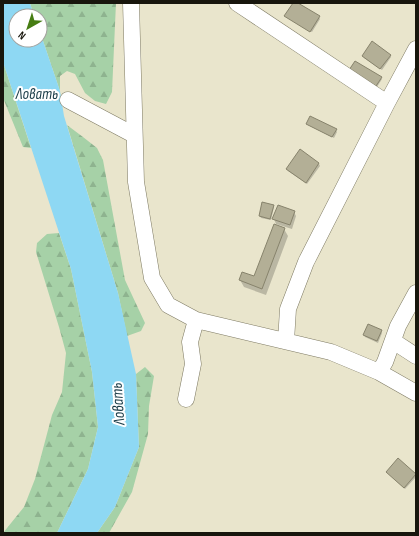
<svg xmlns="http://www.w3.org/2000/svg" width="419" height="536" font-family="'Sofia Sans Condensed',sans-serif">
<defs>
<pattern id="forest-firs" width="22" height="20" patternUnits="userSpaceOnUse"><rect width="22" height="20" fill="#a6d1a7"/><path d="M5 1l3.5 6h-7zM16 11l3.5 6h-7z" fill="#8eb38f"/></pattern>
</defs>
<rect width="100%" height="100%" fill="#e9e5cc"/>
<!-- forest -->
<path fill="url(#forest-firs)" d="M 30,3 L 116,3 L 112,92 L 106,104 L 95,101 L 85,93 L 75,74 L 67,71 L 60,76 L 60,91 L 40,32 L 40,16 L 34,16 Z
M 3,62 L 31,148 L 23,147 L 3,98 Z
M 67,125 L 83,137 L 97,148 L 103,160 L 125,280 L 145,323 L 141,331 L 127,336 L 118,293 Z
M 59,233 L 71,269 L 92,372 L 98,427 L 88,469 L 57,533 L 3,533 L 24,507 L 35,479 L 52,415 L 62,392 L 66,353 L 59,327 L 36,252 L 37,243 L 47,234 Z
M 145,367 L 154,376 L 149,406 L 148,434 L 132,492 L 109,533 L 97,533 L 115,507 L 139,447 L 136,374 Z"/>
<!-- water -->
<path fill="#8ed8f3" d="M 3,3 L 30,3 L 34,16 L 16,16 L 16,40 L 40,40 L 40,32 L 60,91 L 64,116 L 118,293 L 136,374 L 139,447 L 115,507 L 97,533 L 57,533 L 88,469 L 98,427 L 92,372 L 71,269 L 3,62 Z"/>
<!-- shadow -->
<path fill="#0003" d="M 294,3 L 296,3 L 319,17 L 320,19 L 312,32 L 286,16 Z
M 390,55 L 391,57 L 382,70 L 364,58 L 363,56 Z
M 350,70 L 381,78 L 382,79 L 377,87 Z
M 307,123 L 336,130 L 337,132 L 334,138 L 308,125 Z
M 300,151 L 319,164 L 320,166 L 307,184 L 288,171 L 287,169 Z
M 273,206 L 274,207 L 271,220 L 261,218 L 260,216 Z
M 294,212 L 296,216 L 292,229 L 276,224 L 274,219 Z
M 284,229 L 288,236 L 266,295 L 244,287 L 240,280 L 255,278 Z
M 381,331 L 382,333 L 378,343 L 365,337 L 364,335 Z
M 389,474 L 415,475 L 416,477 L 405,489 Z"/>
<!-- building -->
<path fill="#b3af96" stroke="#87836c" d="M 293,3 L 298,3 L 320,16 L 310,32 L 284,16 Z
M 372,41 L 391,55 L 380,69 L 362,56 Z
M 355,61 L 382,77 L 376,86 L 349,70 Z
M 310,116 L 337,129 L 332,137 L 306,124 Z
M 300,149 L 319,163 L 306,183 L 286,169 Z
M 262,202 L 274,205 L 270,219 L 259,216 Z
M 278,205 L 295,211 L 290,225 L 272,219 Z
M 274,224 L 285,228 L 262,289 L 239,280 L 242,272 L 254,276 Z
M 368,324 L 382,330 L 377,341 L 363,335 Z
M 398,458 L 416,474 L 404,488 L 386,472 Z"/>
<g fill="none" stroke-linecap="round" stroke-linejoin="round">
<!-- minor casing -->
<g stroke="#7e7a63" stroke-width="17">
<path id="minor" d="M 131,3 L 136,182 L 152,278 L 168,305 L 196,320 L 331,352 L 379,372 L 416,393
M 237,3 L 387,103
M 68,100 L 134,135
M 286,341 L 288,309 L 306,262 L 387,103 L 416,49
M 393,341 L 416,356
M 379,372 L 385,362 L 398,326 L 416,293
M 186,399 L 193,364 L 190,342 L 196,320"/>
</g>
<!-- minor -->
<use href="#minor" stroke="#fff" stroke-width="16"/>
</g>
<g text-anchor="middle" stroke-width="4" stroke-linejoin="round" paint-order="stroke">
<!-- water labels -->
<g font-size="16" font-style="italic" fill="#1a3c48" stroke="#fff">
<text x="37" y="99">Ловать</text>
<text transform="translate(117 404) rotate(-94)" y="6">Ловать</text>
</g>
</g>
<!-- border -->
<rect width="419" height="536" fill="none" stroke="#18160d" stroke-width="8"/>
<!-- north arrow -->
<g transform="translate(28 28) rotate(219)"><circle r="19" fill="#ffffff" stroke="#a3a29e"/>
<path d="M0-3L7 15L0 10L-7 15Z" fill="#467d13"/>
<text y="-6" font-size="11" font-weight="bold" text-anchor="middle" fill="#18160d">N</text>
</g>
</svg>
